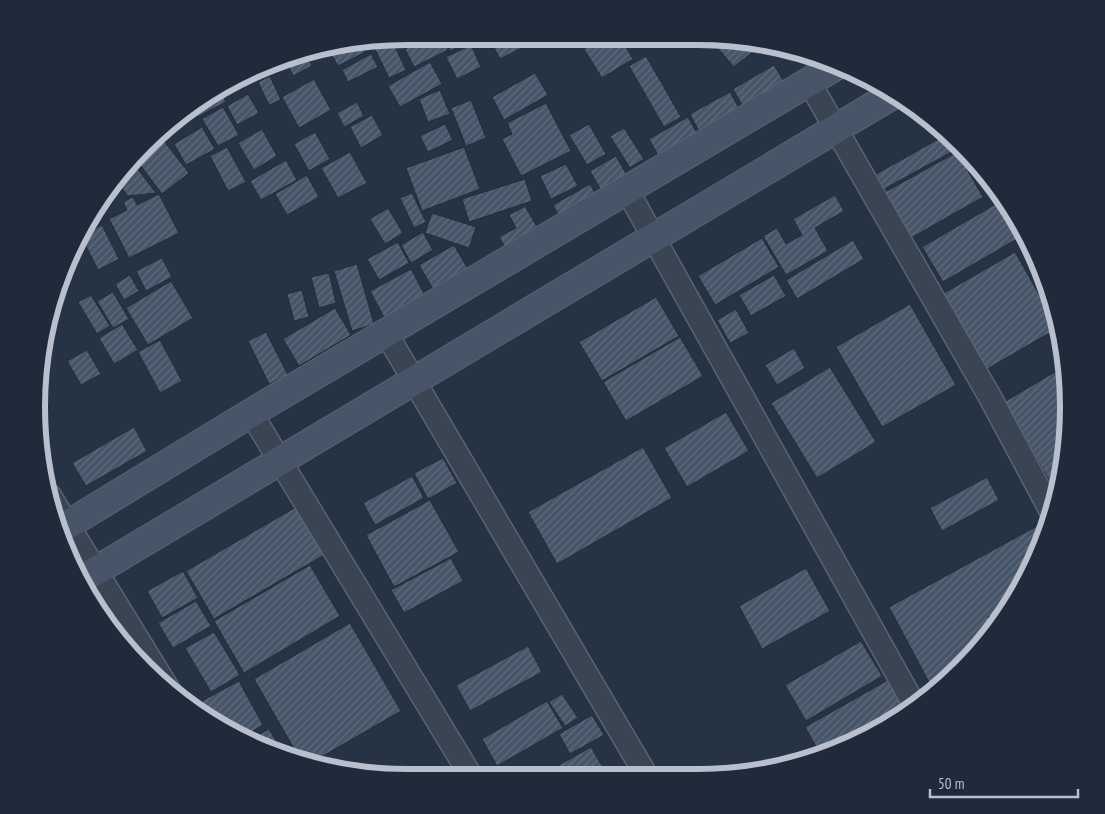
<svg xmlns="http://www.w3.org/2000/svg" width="1105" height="814" font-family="'PT Sans Narrow',sans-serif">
<defs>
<pattern id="building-hatch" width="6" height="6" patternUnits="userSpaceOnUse" patternTransform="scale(1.25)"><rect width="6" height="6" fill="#475569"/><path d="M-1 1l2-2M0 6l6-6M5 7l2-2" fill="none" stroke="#5f6c7d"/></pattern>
</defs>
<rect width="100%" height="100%" fill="#263345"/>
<!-- building -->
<path fill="url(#building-hatch)" stroke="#212c3c" d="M 407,36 L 426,36 L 402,49 L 396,38 Z
M 430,36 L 440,36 L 448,50 L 414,67 L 405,49 Z
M 443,36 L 470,36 L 472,41 L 450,51 Z
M 488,36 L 535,36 L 537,40 L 500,59 Z
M 604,36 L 619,36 L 633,59 L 602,78 L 584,49 Z
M 681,36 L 698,36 L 702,39 L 689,48 Z
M 391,38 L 406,70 L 389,78 L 371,41 Z
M 709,38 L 749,43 L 755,50 L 734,67 Z
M 360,43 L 365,52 L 338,66 L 330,52 L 343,45 Z
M 471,45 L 481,67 L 457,79 L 446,57 Z
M 333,46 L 312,58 L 308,50 L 311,49 Z
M 306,54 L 312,66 L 293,76 L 287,63 Z
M 371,54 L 378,67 L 348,82 L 342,70 Z
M 646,56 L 681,117 L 664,127 L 629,66 Z
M 430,62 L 442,84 L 400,107 L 388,86 Z
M 774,65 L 788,88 L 746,112 L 733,89 Z
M 263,71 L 265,75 L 226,96 L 222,89 Z
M 535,73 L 548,95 L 504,120 L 492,97 Z
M 270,76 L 281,100 L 269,105 L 258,82 Z
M 314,79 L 331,110 L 299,128 L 282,97 Z
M 220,90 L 226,102 L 197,117 L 191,107 L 201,99 Z
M 440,90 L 450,114 L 428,122 L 419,99 Z
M 730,92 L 745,119 L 704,141 L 690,114 Z
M 248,94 L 259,113 L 237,125 L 227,106 Z
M 471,100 L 486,138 L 466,146 L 451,108 Z
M 357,102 L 364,116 L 344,127 L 337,113 Z
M 546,103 L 571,151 L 521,176 L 502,139 L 512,134 L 507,123 Z
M 223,107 L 239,135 L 218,146 L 202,119 Z
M 188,110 L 194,118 L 165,138 L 162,133 Z
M 372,115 L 383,135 L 361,148 L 350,127 Z
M 688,117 L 702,142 L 663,164 L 649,139 Z
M 445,124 L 453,140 L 428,152 L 420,136 Z
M 589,124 L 606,154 L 587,165 L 569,135 Z
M 202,127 L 215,149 L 186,165 L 174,144 Z
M 624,128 L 644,159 L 630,168 L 610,136 Z
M 262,129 L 277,156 L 254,170 L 238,143 Z
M 315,132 L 330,159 L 309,171 L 294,144 Z
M 944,136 L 957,149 L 884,189 L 876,174 Z
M 164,141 L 189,173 L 162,194 L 138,162 Z
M 227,147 L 246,182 L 228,191 L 210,156 Z
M 464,147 L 480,189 L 422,211 L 406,168 Z
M 350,152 L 367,183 L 338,198 L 321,168 Z
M 957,152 L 983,197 L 911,238 L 885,192 Z
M 616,156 L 628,177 L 602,192 L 590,171 Z
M 131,160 L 156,193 L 128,196 L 116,181 Z
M 286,160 L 297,180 L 261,200 L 250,181 Z
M 566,164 L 578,186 L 551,199 L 540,176 Z
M 307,175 L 319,197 L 287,215 L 275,194 Z
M 525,179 L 532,201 L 469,222 L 462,199 Z
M 989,179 L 992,181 L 1006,204 L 1004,205 Z
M 590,184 L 600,202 L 563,223 L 553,205 Z
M 412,193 L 426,222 L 414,228 L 400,198 Z
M 159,194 L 179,233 L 129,258 L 109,219 L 127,210 L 123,202 L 133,197 L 137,205 Z
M 835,195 L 844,211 L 815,228 L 828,251 L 786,275 L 763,236 L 777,228 L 786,244 L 802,235 L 793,219 Z
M 1001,201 L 1022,236 L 943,282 L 922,247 Z
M 525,206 L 543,237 L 510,256 L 499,237 L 516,228 L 509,215 Z
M 388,208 L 403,233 L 385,244 L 370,219 Z
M 432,213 L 476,227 L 469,248 L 425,233 Z
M 102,225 L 119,259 L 98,270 L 81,236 Z
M 423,232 L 433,250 L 411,263 L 401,245 Z
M 762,238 L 779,267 L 715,305 L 698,276 Z
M 853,240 L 864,259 L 797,299 L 786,280 Z
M 398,242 L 409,263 L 379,280 L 367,259 Z
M 454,245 L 468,269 L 433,289 L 419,265 Z
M 1015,252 L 1058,328 L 982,372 L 939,296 Z
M 162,258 L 172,277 L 146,291 L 136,271 Z
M 357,264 L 374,324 L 352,331 L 334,271 Z
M 411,269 L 426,297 L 385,319 L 370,291 Z
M 329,273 L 336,303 L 319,308 L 311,277 Z
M 130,275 L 139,291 L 124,300 L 115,284 Z
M 774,275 L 786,296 L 751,316 L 739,295 Z
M 171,281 L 193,318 L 148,345 L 126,308 Z
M 302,290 L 309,317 L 294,321 L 287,294 Z
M 113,292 L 129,319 L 113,328 L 97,301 Z
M 91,295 L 110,326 L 97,334 L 78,302 Z
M 656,297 L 679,336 L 602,381 L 579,342 Z
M 910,304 L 956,385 L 882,427 L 836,347 Z
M 335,308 L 351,335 L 299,366 L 283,339 Z
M 736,309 L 749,333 L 730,343 L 717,320 Z
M 122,324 L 138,350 L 114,364 L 99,338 Z
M 266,332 L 288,375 L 269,384 L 248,341 Z
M 44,334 L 49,342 L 43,346 L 43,335 Z
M 680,337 L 703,376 L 626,421 L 603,382 Z
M 160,340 L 182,381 L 160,393 L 138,352 Z
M 794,348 L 805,368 L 777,385 L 765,365 Z
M 87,350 L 101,374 L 81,385 L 67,361 Z
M 1065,366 L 1068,382 L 1066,455 L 1057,494 L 1004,402 Z
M 830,367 L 876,442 L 817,478 L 771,403 Z
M 726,412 L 749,451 L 687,487 L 664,448 Z
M 134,427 L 147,451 L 86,486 L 72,463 Z
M 643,447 L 672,498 L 557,564 L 528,512 Z
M 443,458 L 457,483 L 428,499 L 414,473 Z
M 412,476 L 424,498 L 375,525 L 363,503 Z
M 987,477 L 999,500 L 942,531 L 930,508 Z
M 430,500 L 459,552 L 394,587 L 366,535 Z
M 303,503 L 331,551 L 214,619 L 186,571 Z
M 1037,526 L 1044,537 L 1019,592 L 1010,605 L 988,617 L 993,628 L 977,651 L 946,680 L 932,688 L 889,607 Z
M 451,558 L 463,581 L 404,613 L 391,590 Z
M 310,565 L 340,616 L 244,673 L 214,621 Z
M 806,568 L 830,611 L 762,649 L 739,606 Z
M 183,571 L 198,598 L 162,618 L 147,591 Z
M 196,601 L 211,626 L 173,648 L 158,623 Z
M 350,623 L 401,711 L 309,764 L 301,761 L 254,679 Z
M 214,632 L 240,675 L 211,692 L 185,648 Z
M 861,641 L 882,676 L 806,721 L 785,685 Z
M 528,646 L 542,672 L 470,711 L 456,685 Z
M 888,680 L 906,711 L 840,749 L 821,755 L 805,727 Z
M 239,681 L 263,725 L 243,737 L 214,722 L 202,701 Z
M 562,694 L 578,718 L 565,726 L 549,702 Z
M 547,701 L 563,728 L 497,766 L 482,739 Z
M 592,715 L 604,735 L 570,754 L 559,734 Z
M 269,729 L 284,754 L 250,740 Z
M 591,747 L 606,773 L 603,775 L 540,776 Z"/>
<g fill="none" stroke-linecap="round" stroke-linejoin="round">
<!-- street casing -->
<g stroke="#596372" stroke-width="25">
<path id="street" d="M 809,82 L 990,397 L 1052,513
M 627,190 L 915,706
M 386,333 L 646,775
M 251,413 L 471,776
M 50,496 L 169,690"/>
</g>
<!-- secondary casing -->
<g stroke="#596372" stroke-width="30">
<path id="secondary" d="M 59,530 L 251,413 L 834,67
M 82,579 L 894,94"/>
</g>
<!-- street -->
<use href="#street" stroke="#3a4554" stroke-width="22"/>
<!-- secondary -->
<use href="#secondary" stroke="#485468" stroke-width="28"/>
</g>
<!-- crop -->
<path d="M0 0H1105V814H0ZM407 45H698A362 362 0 0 1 1060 407V407A362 362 0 0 1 698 769H407A362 362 0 0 1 45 407V407A362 362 0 0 1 407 45Z" fill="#1f2a3a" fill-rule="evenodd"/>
<path fill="none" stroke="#b8c0ce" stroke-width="6" d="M407 45H698A362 362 0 0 1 1060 407V407A362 362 0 0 1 698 769H407A362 362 0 0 1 45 407V407A362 362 0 0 1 407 45Z"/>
<!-- scale -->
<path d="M930 789v8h148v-8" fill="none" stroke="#b8c0ce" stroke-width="2.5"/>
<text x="938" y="789" font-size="15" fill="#b8c0ce" stroke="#1f2a3a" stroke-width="4" paint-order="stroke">50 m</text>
</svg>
